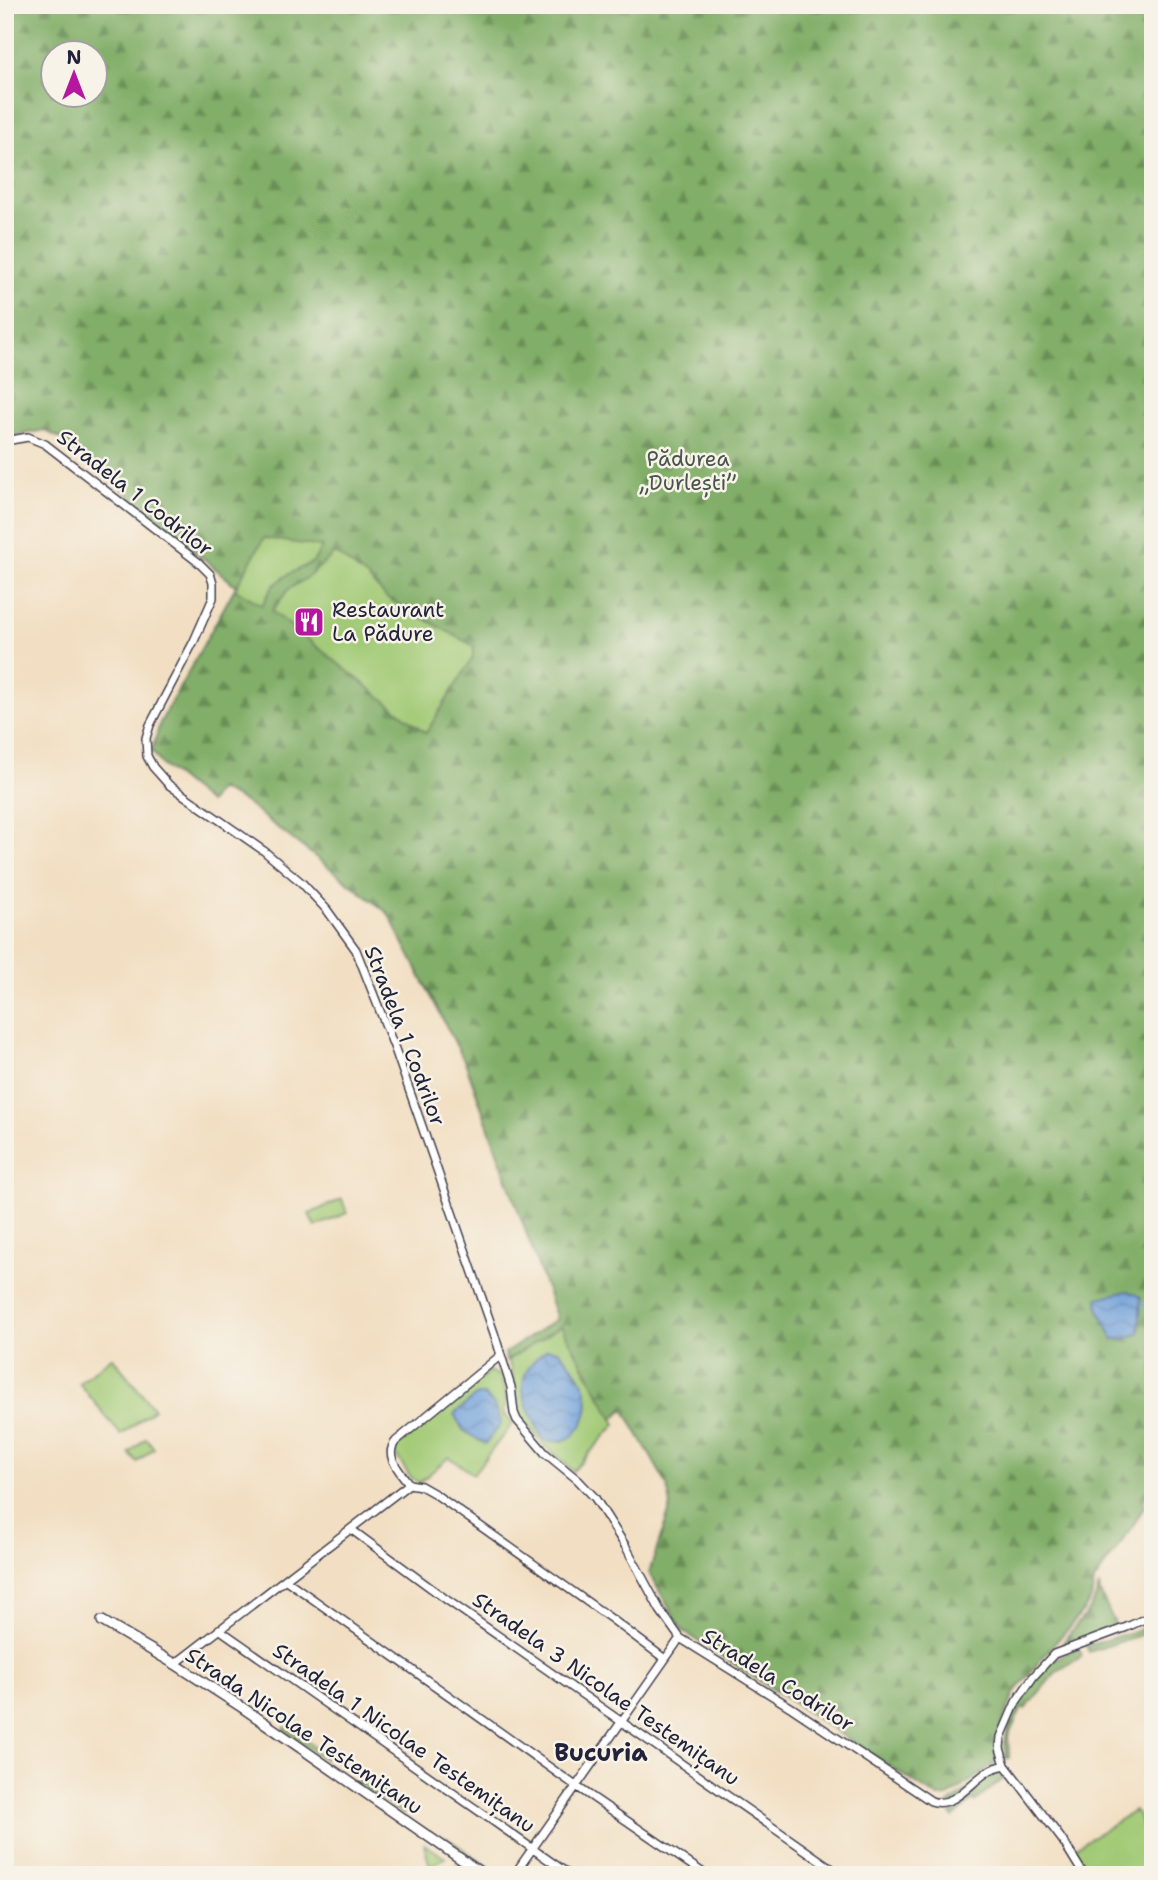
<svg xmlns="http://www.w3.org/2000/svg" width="1158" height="1880" font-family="'Shantell Sans',sans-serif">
<defs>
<pattern id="grass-tufts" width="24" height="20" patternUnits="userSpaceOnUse" patternTransform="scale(1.75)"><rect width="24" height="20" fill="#a2ca76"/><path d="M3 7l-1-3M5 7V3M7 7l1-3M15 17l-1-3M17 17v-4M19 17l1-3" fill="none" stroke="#8bad67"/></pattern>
<pattern id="forest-firs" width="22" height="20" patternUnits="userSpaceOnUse" patternTransform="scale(1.75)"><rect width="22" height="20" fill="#81ae67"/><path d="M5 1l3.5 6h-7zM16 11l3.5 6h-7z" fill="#698d56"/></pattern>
<pattern id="water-waves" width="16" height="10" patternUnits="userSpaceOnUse" patternTransform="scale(1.75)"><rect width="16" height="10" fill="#72a2dc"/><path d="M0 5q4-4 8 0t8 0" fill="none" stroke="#5d84b4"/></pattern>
</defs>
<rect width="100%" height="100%" fill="#f7f3e8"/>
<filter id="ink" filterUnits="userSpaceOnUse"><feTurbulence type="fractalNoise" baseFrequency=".0143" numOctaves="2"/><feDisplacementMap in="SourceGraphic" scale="14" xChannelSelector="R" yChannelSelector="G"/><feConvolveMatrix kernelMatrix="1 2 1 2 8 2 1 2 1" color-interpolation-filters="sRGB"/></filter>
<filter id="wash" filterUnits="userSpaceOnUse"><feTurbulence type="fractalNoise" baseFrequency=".00686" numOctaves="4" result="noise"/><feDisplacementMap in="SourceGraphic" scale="28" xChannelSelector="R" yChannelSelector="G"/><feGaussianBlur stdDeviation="1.57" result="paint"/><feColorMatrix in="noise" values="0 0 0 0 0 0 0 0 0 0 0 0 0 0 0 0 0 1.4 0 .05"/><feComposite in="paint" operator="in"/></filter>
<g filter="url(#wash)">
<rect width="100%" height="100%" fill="#f2dfc3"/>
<!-- grass -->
<path fill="url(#grass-tufts)" stroke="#627658" stroke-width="2" d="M 285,1727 L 327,1755 L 324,1759 L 283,1730 Z
M 359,1776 L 406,1809 L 403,1814 L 356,1781 Z
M 446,1837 L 499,1874 L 495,1875 L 445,1840 Z
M 424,1844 L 445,1857 L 430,1867 Z"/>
<!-- forest -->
<path fill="url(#forest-firs)" stroke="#526851" stroke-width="2" fill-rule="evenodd" d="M 5,5 L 1153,5 L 1153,1489 L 1150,1488 L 1142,1503 L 1145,1505 L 1131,1529 L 1094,1581 L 1091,1599 L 1085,1609 L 1042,1658 L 1014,1694 L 996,1739 L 997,1762 L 948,1797 L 938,1798 L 682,1630 L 649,1573 L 671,1506 L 667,1485 L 624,1409 L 613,1419 L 561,1326 L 506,1361 L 505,1353 L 557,1319 L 466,1064 L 388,913 L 243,801 L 219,789 L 209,803 L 162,765 L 152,751 L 160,723 L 236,586 L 64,440 L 44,430 L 5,438 ZM 52,52 L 94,52 L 94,94 L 52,94 Z
M 1099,1586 L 1100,1593 L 1117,1628 L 1060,1649 C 1071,1623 1093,1617 1099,1586 Z
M 1153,1625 L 1153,1631 L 1089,1652 L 1087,1646 Z
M 1079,1648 L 1082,1656 L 1056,1672 L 1025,1709 L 1022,1708 L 1008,1736 L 1009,1758 L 1006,1759 C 999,1730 1027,1681 1050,1663 C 1058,1656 1069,1652 1079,1648 Z
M 1000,1769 L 1005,1777 L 975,1802 L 973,1800 L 953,1818 L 948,1805 L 993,1770 Z"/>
<!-- green -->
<path fill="#a2ca76" stroke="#627658" stroke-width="2" d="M 264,538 L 322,547 L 313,562 L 287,575 L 273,586 L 262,605 L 235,589 Z
M 335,553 L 367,577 L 387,598 L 474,646 L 472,659 L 426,733 L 272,611 L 289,589 L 308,577 Z
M 342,1199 L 347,1213 L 315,1227 L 309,1214 Z
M 561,1326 L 616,1424 L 573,1471 L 543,1444 L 519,1415 L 515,1383 L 508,1360 Z
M 112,1357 L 154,1409 L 121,1435 L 79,1383 Z
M 489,1372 L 499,1375 C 505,1388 511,1399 502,1412 L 513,1423 L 473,1474 L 449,1457 L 419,1483 L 411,1478 L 395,1453 L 396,1447 Z
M 146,1438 L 154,1448 L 137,1462 L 129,1453 Z
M 1134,1811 L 1139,1816 L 1153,1863 L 1153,1875 L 1089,1875 L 1074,1848 Z
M 457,1864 L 461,1864 L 477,1875 L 459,1875 L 451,1869 L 443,1875 L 433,1875 L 446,1865 L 451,1869 Z"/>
<!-- water -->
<path fill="url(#water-waves)" stroke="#4a628c" stroke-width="2" d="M 1128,1291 L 1141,1297 L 1139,1333 L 1125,1339 L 1113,1339 L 1099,1310 L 1098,1298 Z
M 547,1349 L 558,1350 C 580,1372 600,1399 579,1429 C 569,1442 559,1443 544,1440 C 526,1405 506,1379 547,1349 Z
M 477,1395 L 484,1395 L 494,1405 L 501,1424 L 485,1444 L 463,1430 L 454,1414 Z"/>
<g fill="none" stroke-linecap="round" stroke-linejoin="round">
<!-- stream -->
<path stroke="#72a2dc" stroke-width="2.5" d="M 1142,1306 L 1153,1304"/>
</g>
</g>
<g filter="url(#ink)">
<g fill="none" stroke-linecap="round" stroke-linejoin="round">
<!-- minor casing -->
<g stroke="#413e4f" stroke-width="10">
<path id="minor" d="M 5,441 L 28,437 L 45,444 L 198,562 L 210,574 L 213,583 L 213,598 L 194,641 L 150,725 L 146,738 L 147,756 L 153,767 L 169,785 L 264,851 L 302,883 L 327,910 L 356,950 L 395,1049 L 494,1333 L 511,1387 L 514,1413 L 517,1420 L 545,1453 L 578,1480 L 595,1498 L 626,1547 L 660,1610 L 680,1638 L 792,1708 L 931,1801 C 954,1809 970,1782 989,1771 C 993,1768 999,1767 1005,1765
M 501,1355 L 396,1441 C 383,1456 400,1471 409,1484 L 421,1486 L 435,1494 L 613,1620 L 665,1659
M 352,1530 L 447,1600 L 841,1875
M 286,1580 L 576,1786 L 706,1875
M 219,1629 L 570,1875
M 175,1664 L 409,1484
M 514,1875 L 680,1638
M 1084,1875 L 1063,1841 L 1005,1765 L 1000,1748 L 1001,1737 L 1016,1702 L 1033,1677 L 1054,1654 L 1127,1627 L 1153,1615"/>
</g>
<!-- tertiary casing -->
<g stroke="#413e4f" stroke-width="12">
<path id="tertiary" d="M 102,1621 L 175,1664 L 243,1708 L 484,1875"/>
</g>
<!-- minor -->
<use href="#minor" stroke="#fff" stroke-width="7"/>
<!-- tertiary -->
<use href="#tertiary" stroke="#fff" stroke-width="9"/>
</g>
</g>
<!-- icons -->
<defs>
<g id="restaurant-square" transform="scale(1.575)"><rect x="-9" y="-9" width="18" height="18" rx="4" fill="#b5179e" stroke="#f7f3e8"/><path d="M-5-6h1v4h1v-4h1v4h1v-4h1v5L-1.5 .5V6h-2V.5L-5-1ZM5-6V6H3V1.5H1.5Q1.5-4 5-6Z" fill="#fff"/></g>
</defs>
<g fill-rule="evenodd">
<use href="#restaurant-square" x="309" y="622"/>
</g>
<g text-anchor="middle" stroke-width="5" stroke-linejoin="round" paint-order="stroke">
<!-- park labels -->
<g font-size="21" fill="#48544d" stroke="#f7f3e8">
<text x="688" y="466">Pădurea<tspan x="688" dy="24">„Durlești”</tspan></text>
</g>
<!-- street labels -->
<g font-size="21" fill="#22223b" stroke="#f7f3e8">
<text transform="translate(135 493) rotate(38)" y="7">Stradela 1 Codrilor</text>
<text transform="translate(405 1036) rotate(69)" y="7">Stradela 1 Codrilor</text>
<text transform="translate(778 1680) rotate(32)" y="7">Stradela Codrilor</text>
<text transform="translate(606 1689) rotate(35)" y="7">Stradela 3 Nicolae Testemițanu</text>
<text transform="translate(304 1731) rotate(34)" y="7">Strada Nicolae Testemițanu</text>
<text transform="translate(404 1738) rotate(35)" y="7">Stradela 1 Nicolae Testemițanu</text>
</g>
<!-- poi labels -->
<g font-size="21" fill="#22223b" stroke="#f7f3e8" text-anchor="start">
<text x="332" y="617">Restaurant<tspan x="332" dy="24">La Pădure</tspan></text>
</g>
<!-- quarter labels -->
<g font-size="24" font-weight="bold" fill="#22223b" stroke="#f7f3e8">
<text x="601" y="1761">Bucuria</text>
</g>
</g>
<!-- margin -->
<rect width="1158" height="1880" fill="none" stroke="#f7f3e8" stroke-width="28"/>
<!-- north arrow -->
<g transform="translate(74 74)"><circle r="33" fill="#f7f3e8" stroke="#a29fa3" stroke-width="2"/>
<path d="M0-5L12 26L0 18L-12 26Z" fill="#b5179e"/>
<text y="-10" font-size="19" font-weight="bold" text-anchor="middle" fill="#22223b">N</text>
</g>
</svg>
